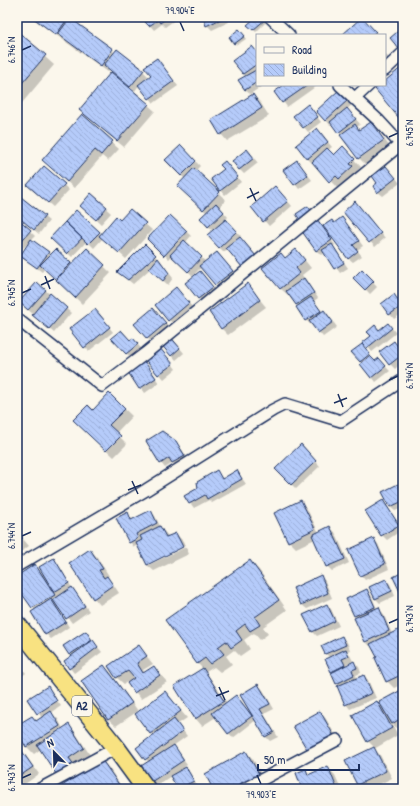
<svg xmlns="http://www.w3.org/2000/svg" width="420" height="806" font-family="'Patrick Hand',sans-serif">
<defs>
<pattern id="building-back-hatch" width="6" height="6" patternUnits="userSpaceOnUse"><rect width="6" height="6" fill="#b5cbfa"/><path d="M-1 5l2 2M0 0l6 6M5-1l2 2" fill="none" stroke="#9bafd9"/></pattern>
</defs>
<rect width="100%" height="100%" fill="#fbf7ec"/>
<filter id="ink" filterUnits="userSpaceOnUse"><feTurbulence type="fractalNoise" baseFrequency=".025" numOctaves="2"/><feDisplacementMap in="SourceGraphic" scale="8" xChannelSelector="R" yChannelSelector="G"/><feConvolveMatrix kernelMatrix="1 2 1 2 8 2 1 2 1" color-interpolation-filters="sRGB"/></filter>
<g filter="url(#ink)">
<!-- shadow -->
<path fill="#0003" d="M 31,17 L 65,17 L 69,20 L 70,19 L 115,53 L 118,50 L 143,71 L 148,76 L 143,82 L 152,75 L 161,64 L 178,86 L 154,103 L 139,85 L 135,91 L 110,70 L 108,72 Z
M 74,17 L 86,17 L 79,22 Z
M 153,17 L 179,17 L 165,27 L 162,24 L 154,30 L 147,22 Z
M 204,17 L 227,17 L 229,22 L 212,30 L 207,25 Z
M 257,17 L 265,17 L 268,20 L 256,32 L 249,25 Z
M 369,25 L 378,35 L 343,35 Z
M 17,32 L 54,65 L 17,109 Z
M 241,32 L 246,39 L 237,45 L 235,43 Z
M 277,32 L 280,35 L 273,35 Z
M 252,47 L 257,52 L 257,85 L 264,85 L 250,94 L 245,90 L 246,77 L 243,74 Z
M 385,54 L 397,66 L 385,77 Z
M 286,85 L 318,85 L 287,107 L 276,92 Z
M 253,95 L 260,102 L 269,116 L 227,141 L 221,134 Z
M 343,96 L 352,105 L 347,109 L 360,124 L 357,127 L 360,131 L 371,123 L 377,130 L 390,147 L 366,165 L 359,158 L 332,123 L 330,125 L 326,120 Z
M 148,105 L 155,111 L 124,147 L 87,117 Z
M 312,110 L 321,122 L 308,132 L 295,116 Z
M 82,116 L 119,149 L 108,161 L 102,156 L 74,188 L 50,167 Z
M 17,121 L 22,126 L 17,132 Z
M 321,134 L 332,147 L 328,150 L 334,156 L 343,148 L 361,167 L 357,171 L 359,174 L 347,185 L 344,182 L 337,188 L 313,162 L 312,163 L 307,158 Z
M 181,146 L 200,166 L 195,171 L 226,200 L 219,207 L 228,217 L 225,220 L 241,236 L 239,238 L 259,261 L 248,271 L 228,248 L 224,252 L 219,247 L 213,231 L 201,218 L 207,213 L 185,193 L 185,179 L 166,160 Z
M 247,150 L 258,163 L 244,174 L 239,169 Z
M 297,161 L 312,180 L 299,189 L 284,170 Z
M 44,167 L 69,190 L 53,207 L 33,189 Z
M 229,167 L 241,182 L 225,195 L 221,190 Z
M 386,167 L 400,183 L 383,196 L 378,192 L 378,183 Z
M 280,192 L 292,206 L 269,226 L 252,207 Z
M 91,195 L 111,213 L 101,224 L 86,210 Z
M 21,198 L 49,221 L 39,234 L 17,216 L 17,204 Z
M 360,207 L 385,238 L 375,247 L 344,212 Z
M 76,211 L 101,235 L 120,221 L 145,224 L 152,230 L 126,259 L 103,238 L 94,248 L 87,241 L 72,257 L 51,238 Z
M 170,216 L 191,236 L 185,243 L 206,262 L 221,258 L 237,276 L 220,289 L 201,267 L 193,276 L 172,256 L 169,259 L 148,239 Z
M 17,219 L 35,236 L 31,240 L 52,255 L 56,251 L 72,265 L 87,250 L 111,273 L 82,304 L 45,268 L 42,272 L 21,256 L 29,242 L 17,254 Z
M 317,221 L 335,245 L 333,246 L 348,268 L 340,273 L 325,252 L 321,255 L 316,250 Z
M 346,223 L 363,246 L 357,250 L 362,256 L 353,262 L 348,258 L 334,224 Z
M 145,246 L 159,260 L 173,278 L 168,285 L 150,269 L 133,284 L 123,276 Z
M 303,258 L 311,268 L 302,275 L 318,298 L 314,301 L 322,312 L 328,315 L 337,327 L 323,337 L 312,324 L 311,325 L 306,320 L 299,307 L 289,294 L 288,295 L 281,289 L 264,268 L 286,259 Z
M 362,271 L 377,287 L 370,294 L 355,278 Z
M 200,272 L 217,292 L 203,303 L 186,283 Z
M 248,285 L 266,307 L 228,335 L 221,328 Z
M 45,290 L 71,313 L 54,333 L 25,307 Z
M 180,293 L 193,308 L 174,325 L 156,306 Z
M 394,296 L 403,307 L 403,313 L 394,319 L 382,305 Z
M 158,314 L 170,328 L 152,343 L 136,324 Z
M 99,315 L 113,332 L 89,351 L 85,347 Z
M 388,324 L 396,333 L 372,352 L 364,343 Z
M 113,338 L 130,342 L 133,340 L 142,349 L 131,358 Z
M 174,341 L 184,353 L 176,360 L 161,343 Z
M 394,342 L 403,353 L 403,362 L 395,369 L 390,364 Z
M 364,347 L 371,356 L 370,357 L 375,362 L 383,364 L 390,371 L 376,382 L 353,352 Z
M 160,348 L 176,369 L 164,379 L 145,357 Z
M 142,359 L 159,383 L 145,393 L 127,369 Z
M 109,394 L 132,416 L 116,433 L 127,444 L 114,457 L 75,420 L 93,411 Z
M 17,404 L 24,411 L 17,419 Z
M 175,442 L 180,447 L 189,460 L 177,467 L 173,463 L 165,468 L 161,463 Z
M 301,446 L 320,466 L 296,489 L 277,469 Z
M 237,471 L 246,484 L 212,503 L 209,500 L 194,508 L 185,496 L 199,488 L 217,472 L 223,479 Z
M 398,485 L 403,491 L 403,508 L 395,511 L 390,507 L 384,492 Z
M 383,501 L 387,506 L 402,530 L 387,540 L 382,535 Z
M 301,502 L 307,509 L 319,533 L 330,528 L 335,532 L 349,563 L 332,571 L 327,566 L 315,539 L 296,548 L 289,541 Z
M 150,511 L 155,516 L 161,528 L 169,537 L 176,534 L 183,541 L 185,545 L 149,563 L 149,565 L 186,547 L 189,554 L 154,571 L 147,565 L 138,545 L 134,547 L 130,542 L 127,514 L 133,520 Z
M 17,532 L 29,546 L 17,555 Z
M 373,540 L 378,544 L 389,569 L 365,580 L 361,575 Z
M 90,550 L 97,557 L 109,576 L 106,576 L 113,584 L 119,593 L 100,605 L 94,598 Z
M 54,560 L 58,564 L 72,588 L 89,611 L 72,623 L 57,604 L 56,605 L 69,627 L 51,639 L 46,634 L 35,610 L 17,586 L 17,577 L 34,565 L 44,575 Z
M 250,561 L 259,570 L 287,610 L 263,627 L 268,634 L 260,640 L 254,633 L 244,640 L 250,649 L 240,656 L 234,650 L 226,656 L 232,664 L 220,672 L 214,667 L 206,672 L 227,703 L 250,713 L 258,685 L 263,690 L 274,709 L 264,714 L 278,737 L 270,741 L 266,737 L 256,720 L 233,738 L 216,717 L 202,726 L 196,719 L 175,687 L 203,669 L 197,663 Z
M 321,577 L 325,581 L 332,598 L 307,609 L 302,605 L 295,588 Z
M 386,580 L 390,584 L 395,596 L 380,603 L 375,598 Z
M 366,590 L 371,595 L 377,609 L 383,613 L 392,634 L 400,631 L 403,634 L 403,684 L 394,688 L 387,681 L 372,646 L 370,646 L 366,642 L 355,619 L 357,618 L 355,616 Z
M 326,605 L 331,609 L 339,626 L 317,636 L 313,632 L 305,615 Z
M 85,632 L 102,652 L 74,673 L 70,668 L 72,656 L 70,654 Z
M 342,638 L 347,642 L 350,650 L 347,651 L 350,655 L 353,661 L 346,664 L 347,666 L 354,663 L 359,667 L 361,673 L 356,675 L 357,679 L 364,676 L 368,680 L 376,698 L 350,709 L 346,704 L 340,686 L 337,683 L 332,671 L 330,658 L 326,654 L 323,646 Z
M 139,647 L 153,664 L 143,670 L 145,673 L 154,667 L 167,682 L 141,699 L 127,682 L 124,684 L 117,678 L 110,666 Z
M 17,662 L 26,673 L 17,680 Z
M 104,666 L 111,673 L 138,711 L 116,726 L 109,720 L 82,682 Z
M 47,687 L 61,706 L 51,713 L 58,719 L 63,729 L 69,725 L 75,732 L 90,755 L 75,765 L 82,774 L 102,761 L 109,768 L 123,789 L 61,789 L 67,784 L 59,776 L 41,749 L 34,754 L 27,747 L 17,730 L 17,726 L 32,717 L 37,721 L 42,718 L 29,699 Z
M 403,690 L 403,724 L 397,728 L 392,724 L 398,735 L 374,749 L 380,755 L 392,778 L 370,789 L 362,789 L 358,785 L 346,761 L 375,748 L 368,741 L 377,702 L 383,709 Z
M 165,692 L 187,718 L 178,724 L 187,736 L 173,746 L 187,765 L 184,767 L 190,773 L 197,786 L 192,789 L 179,789 L 171,776 L 156,786 L 152,781 L 149,762 L 146,759 L 154,736 L 151,733 Z
M 320,712 L 326,719 L 340,743 L 315,757 Z
M 17,744 L 39,774 L 18,789 L 17,789 Z
M 246,752 L 253,759 L 265,781 L 252,789 L 214,789 Z
M 328,768 L 335,775 L 341,789 L 303,789 L 306,770 L 310,775 Z"/>
<!-- building -->
<path fill="url(#building-back-hatch)" stroke="#1b2f5e" d="M 32,17 L 67,17 L 68,18 L 56,35 Z
M 152,17 L 168,17 L 160,23 L 158,20 L 149,26 L 145,22 Z
M 203,17 L 225,17 L 206,26 Z
M 256,17 L 267,18 L 253,30 L 247,25 Z
M 362,17 L 376,32 L 372,35 L 342,35 Z
M 70,18 L 113,49 L 101,66 L 58,34 Z
M 403,27 L 403,46 L 399,49 L 390,38 Z
M 239,29 L 245,36 L 234,44 L 229,37 Z
M 17,31 L 46,55 L 17,89 Z
M 252,46 L 257,52 L 257,64 L 243,74 L 232,61 Z
M 117,49 L 144,70 L 130,87 L 104,65 Z
M 157,58 L 174,81 L 149,99 L 138,85 L 151,75 L 144,67 Z
M 403,66 L 403,123 L 375,89 L 380,85 L 385,85 L 385,81 Z
M 256,70 L 257,82 L 245,90 L 238,80 Z
M 111,72 L 149,104 L 117,141 L 79,110 Z
M 284,85 L 308,85 L 282,103 L 274,92 Z
M 339,90 L 348,100 L 325,121 L 316,111 Z
M 253,94 L 262,108 L 220,135 L 211,120 Z
M 308,104 L 318,117 L 303,128 L 293,116 Z
M 347,108 L 356,119 L 338,133 L 330,122 Z
M 82,114 L 113,141 L 101,155 L 95,150 L 67,182 L 42,160 Z
M 371,122 L 384,140 L 358,159 L 340,135 L 355,124 L 359,130 Z
M 317,128 L 328,142 L 307,159 L 296,145 Z
M 181,145 L 196,161 L 181,176 L 165,160 Z
M 343,146 L 355,159 L 350,164 L 353,166 L 339,179 L 336,176 L 329,182 L 312,162 L 327,148 L 334,155 Z
M 247,149 L 254,158 L 239,170 L 232,161 Z
M 297,160 L 308,175 L 294,185 L 283,170 Z
M 225,161 L 238,177 L 220,191 L 211,179 L 224,169 L 220,165 Z
M 44,166 L 65,184 L 48,203 L 27,185 Z
M 386,166 L 396,178 L 377,193 L 373,186 L 377,183 L 372,176 Z
M 194,168 L 220,192 L 203,210 L 177,186 Z
M 275,186 L 288,201 L 263,222 L 251,207 Z
M 91,193 L 107,207 L 96,220 L 80,206 Z
M 21,197 L 45,216 L 34,230 L 17,216 L 17,202 Z
M 355,201 L 381,233 L 369,243 L 343,212 Z
M 216,203 L 224,212 L 208,227 L 200,218 Z
M 308,206 L 312,212 L 300,220 L 296,214 Z
M 130,209 L 146,223 L 119,253 L 99,236 L 116,216 L 120,220 Z
M 76,210 L 100,232 L 88,244 L 65,222 Z
M 170,215 L 187,231 L 164,256 L 147,239 Z
M 342,217 L 359,241 L 353,245 L 358,251 L 348,259 L 323,226 L 332,220 L 334,223 Z
M 17,218 L 31,230 L 17,246 Z
M 226,219 L 237,231 L 219,248 L 207,235 Z
M 317,219 L 332,240 L 316,251 L 301,230 Z
M 65,222 L 82,238 L 67,254 L 50,238 Z
M 240,237 L 256,256 L 242,267 L 226,248 Z
M 31,239 L 49,252 L 37,268 L 20,256 Z
M 184,240 L 202,257 L 188,272 L 170,255 Z
M 145,244 L 156,255 L 128,280 L 117,272 Z
M 332,244 L 344,263 L 334,269 L 322,250 Z
M 87,248 L 105,265 L 75,298 L 56,280 Z
M 56,249 L 71,263 L 55,279 L 40,265 Z
M 296,249 L 305,260 L 296,268 L 300,273 L 280,289 L 262,268 L 281,253 L 285,258 Z
M 217,252 L 233,271 L 215,285 L 199,266 Z
M 158,258 L 169,273 L 163,281 L 149,269 Z
M 362,269 L 374,281 L 365,290 L 353,278 Z
M 200,271 L 213,287 L 198,299 L 185,283 Z
M 304,278 L 314,293 L 296,305 L 286,291 Z
M 37,282 L 46,290 L 28,310 L 19,302 Z
M 248,283 L 260,300 L 221,329 L 209,312 Z
M 176,287 L 189,303 L 168,321 L 155,305 Z
M 50,293 L 67,308 L 49,329 L 32,315 Z
M 394,294 L 402,306 L 389,315 L 381,304 Z
M 311,297 L 321,311 L 305,321 L 296,307 Z
M 153,308 L 166,323 L 147,339 L 134,324 Z
M 95,309 L 110,327 L 84,348 L 69,329 Z
M 324,310 L 333,322 L 318,333 L 309,321 Z
M 388,323 L 392,328 L 367,348 L 362,343 L 371,336 L 367,332 L 375,325 L 379,330 Z
M 121,330 L 130,340 L 133,338 L 138,344 L 126,354 L 111,338 Z
M 169,335 L 180,348 L 171,356 L 160,343 Z
M 394,341 L 403,354 L 389,365 L 379,352 Z
M 155,342 L 173,364 L 158,375 L 143,357 Z
M 362,344 L 370,354 L 360,362 L 351,352 Z
M 370,356 L 375,361 L 379,358 L 386,366 L 371,378 L 360,364 Z
M 142,358 L 156,378 L 139,389 L 126,369 Z
M 109,393 L 125,409 L 109,425 L 121,436 L 106,451 L 73,420 L 88,405 L 93,410 Z
M 162,431 L 176,441 L 185,456 L 172,463 L 169,458 L 160,464 L 146,441 Z
M 301,444 L 316,461 L 291,485 L 275,469 Z
M 217,470 L 222,479 L 237,470 L 242,479 L 207,499 L 205,495 L 189,504 L 184,496 L 198,488 L 197,482 Z
M 398,484 L 403,495 L 403,501 L 390,507 L 382,492 Z
M 301,500 L 315,529 L 288,542 L 274,513 Z
M 383,500 L 399,525 L 381,536 L 365,511 Z
M 151,510 L 157,523 L 136,534 L 138,538 L 129,543 L 116,518 L 128,512 L 131,520 Z
M 160,526 L 166,537 L 176,533 L 183,547 L 147,565 L 136,543 L 142,540 L 140,536 Z
M 330,526 L 345,559 L 326,567 L 312,535 Z
M 17,532 L 23,538 L 17,543 Z
M 374,538 L 385,564 L 360,576 L 348,550 Z
M 90,549 L 103,569 L 99,570 L 104,578 L 107,576 L 113,585 L 93,599 L 69,563 Z
M 54,558 L 69,583 L 54,592 L 39,567 Z
M 250,560 L 279,600 L 255,617 L 260,625 L 250,631 L 245,624 L 236,631 L 242,640 L 231,648 L 226,641 L 218,647 L 224,654 L 210,664 L 205,658 L 197,664 L 165,620 Z
M 35,564 L 55,595 L 32,608 L 17,587 L 17,576 Z
M 403,572 L 403,598 L 393,577 Z
M 321,575 L 328,593 L 301,605 L 293,588 Z
M 386,579 L 392,591 L 375,599 L 369,587 Z
M 72,587 L 85,606 L 66,619 L 53,600 Z
M 367,589 L 375,607 L 354,616 L 346,599 Z
M 51,599 L 66,622 L 45,635 L 31,612 Z
M 327,604 L 335,621 L 312,632 L 303,615 Z
M 379,607 L 389,631 L 365,642 L 354,618 Z
M 400,629 L 403,636 L 403,674 L 386,682 L 375,658 L 377,657 L 370,644 Z
M 86,631 L 92,640 L 69,655 L 63,646 Z
M 342,636 L 346,645 L 325,654 L 321,646 Z
M 93,640 L 98,647 L 69,669 L 64,661 Z
M 139,645 L 147,656 L 137,663 L 143,673 L 154,666 L 160,675 L 134,693 L 127,683 L 134,678 L 128,671 L 116,678 L 108,666 Z
M 346,649 L 349,656 L 342,659 L 345,665 L 331,672 L 325,659 Z
M 354,661 L 357,668 L 352,670 L 354,675 L 336,684 L 331,673 Z
M 104,665 L 132,703 L 108,720 L 81,681 Z
M 203,668 L 224,701 L 195,719 L 174,686 Z
M 364,675 L 372,693 L 345,705 L 337,686 Z
M 258,684 L 270,704 L 260,709 L 274,732 L 265,737 L 240,695 Z
M 48,686 L 57,701 L 37,714 L 27,699 Z
M 403,689 L 403,717 L 392,724 L 379,702 Z
M 165,691 L 181,711 L 150,734 L 135,714 Z
M 236,695 L 252,716 L 228,734 L 212,713 Z
M 377,701 L 392,728 L 367,742 L 352,715 Z
M 51,711 L 60,726 L 26,747 L 17,732 L 17,725 L 32,716 L 36,721 Z
M 320,711 L 334,736 L 308,751 L 293,726 Z
M 174,719 L 183,731 L 145,760 L 136,748 Z
M 69,724 L 84,748 L 69,758 L 75,766 L 58,777 L 37,745 Z
M 17,744 L 33,767 L 17,778 Z
M 174,745 L 184,760 L 151,782 L 141,766 Z
M 374,747 L 386,771 L 357,785 L 345,761 Z
M 246,751 L 259,774 L 233,789 L 213,789 L 205,774 Z
M 102,760 L 120,786 L 115,789 L 60,789 L 59,788 Z
M 328,766 L 337,789 L 302,789 L 296,773 L 306,769 L 308,775 Z
M 186,767 L 194,781 L 178,789 L 170,776 Z"/>
<g fill="none" stroke-linecap="round" stroke-linejoin="round">
<!-- minor casing -->
<g stroke="#1b2f5e" stroke-width="14">
<path id="minor" d="M 270,17 L 289,35
M 385,70 L 403,53
M 340,85 L 379,121 L 403,147
M 354,99 L 369,85
M 17,319 L 102,386 L 146,353 L 401,144
M 17,566 L 146,490 L 273,410 L 285,404 L 341,421 L 403,380
M 40,789 L 116,748
M 244,789 L 337,740"/>
</g>
<!-- trunk casing -->
<g stroke="#1b2f5e" stroke-width="21">
<path id="trunk" d="M 17,625 L 116,748 L 146,789"/>
</g>
<!-- minor -->
<use href="#minor" stroke="#fbf7ec" stroke-width="11"/>
<!-- trunk -->
<use href="#trunk" stroke="#f8e281" stroke-width="18"/>
</g>
</g>
<!-- ticks -->
<path fill="none" stroke="#1b2f5e" stroke-width="1.5" d="M 180,22 L 184,31M 22,50 L 31,46M 389,137 L 398,133M 250,188 L 256,201M 247,198 L 259,192M 45,276 L 50,289M 41,285 L 54,279M 22,293 L 31,289M 389,380 L 398,376M 338,394 L 343,407M 334,403 L 347,398M 132,481 L 138,494M 128,490 L 141,485M 22,536 L 31,532M 389,623 L 398,619M 219,687 L 225,700M 216,696 L 229,691M 257,775 L 261,784M 22,778 L 31,774"/>
<g text-anchor="middle" stroke-width="4" stroke-linejoin="round" paint-order="stroke">
<!-- shield labels -->
<rect fill="#fbf7ec" stroke="#5e6b89" stroke-width="1" x="72" y="696" width="20" height="20" rx="3"/>
<g font-size="12" font-weight="bold" fill="#1b2f5e">
<text x="82" y="710">A2</text>
</g>
</g>
<!-- margin -->
<rect width="420" height="806" fill="none" stroke="#fbf7ec" stroke-width="44"/>
<!-- legend -->
<rect x="256" y="34" width="130" height="52" fill="#fbf7ec" stroke="#a1a7b3"/>
<rect x="264" y="47" width="20" height="6" fill="#fbf7ec" stroke="#a1a7b3"/>
<text x="292" y="54" font-size="12" fill="#1b2f5e">Road</text>
<rect x="264" y="64" width="20" height="12" fill="url(#building-back-hatch)" stroke="#a1a7b3"/>
<text x="292" y="74" font-size="12" fill="#1b2f5e">Building</text>
<!-- north arrow -->
<g transform="translate(54 752) rotate(337)" stroke="#fbf7ec" stroke-width="3" paint-order="stroke">
<path d="M0-3L7 15L0 10L-7 15Z" fill="#1b2f5e"/>
<text y="-6" font-size="11" font-weight="bold" text-anchor="middle" fill="#1b2f5e">N</text>
</g>
<!-- scale -->
<path d="M258 764v6h101v-6" fill="none" stroke="#1b2f5e" stroke-width="2"/>
<text x="264" y="764" font-size="12" fill="#1b2f5e" stroke="#fbf7ec" stroke-width="3" paint-order="stroke">50 m</text>
<rect x="22" y="22" width="376" height="762" fill="none" stroke="#1b2f5e" stroke-width="1.5"/>
<g font-size="10" text-anchor="middle" fill="#1b2f5e">
<text x="180" y="14">79.904°E</text>
<text transform="translate(11 50) rotate(-90)" y="4">6.746°N</text>
<text transform="translate(409 133) rotate(-90)" y="4">6.745°N</text>
<text transform="translate(11 293) rotate(-90)" y="4">6.745°N</text>
<text transform="translate(409 376) rotate(-90)" y="4">6.744°N</text>
<text transform="translate(11 536) rotate(-90)" y="4">6.744°N</text>
<text transform="translate(409 619) rotate(-90)" y="4">6.743°N</text>
<text transform="translate(11 778) rotate(-90)" y="4">6.743°N</text>
<text x="261" y="798">79.903°E</text>
</g>
</svg>
